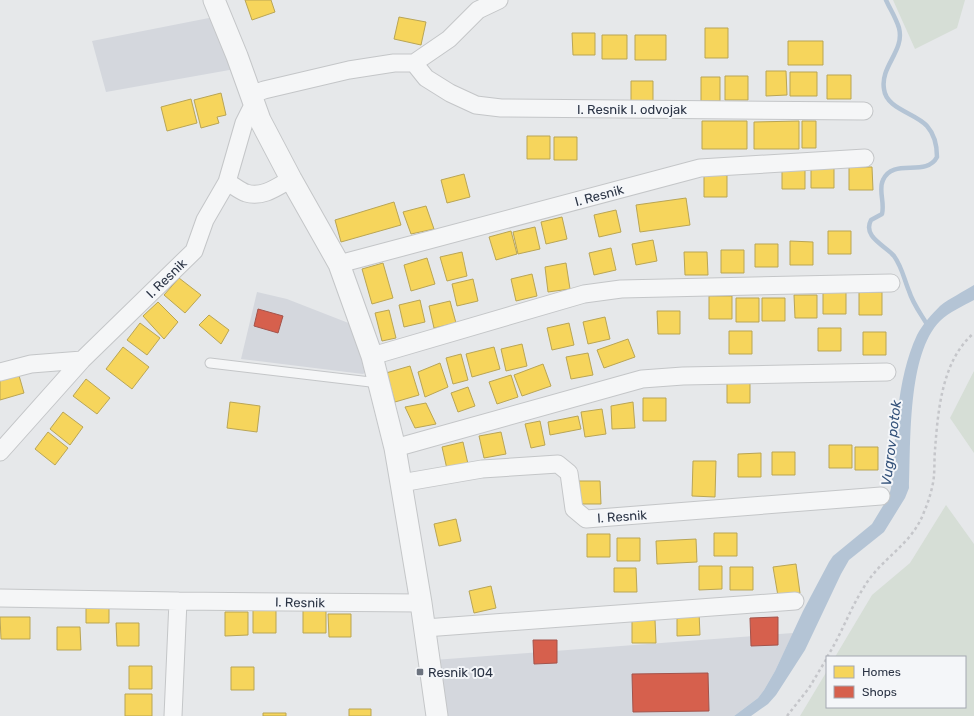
<svg xmlns="http://www.w3.org/2000/svg" width="974" height="716" font-family="Rubik,sans-serif">
<rect width="100%" height="100%" fill="#e6e8ea"/>
<!-- built -->
<path fill="#d4d7dd" d="M 214,17 L 235,69 L 106,92 L 92,41 Z
M 257,292 L 287,299 L 351,324 L 366,372 L 363,374 L 241,359 Z
M 793,633 L 775,671 L 764,690 L 758,698 L 734,716 L 443,716 L 434,660 Z"/>
<!-- green -->
<path fill="#d6ded6" d="M 893,0 L 965,0 L 957,28 L 915,49 Z
M 974,371 L 974,453 L 950,418 Z
M 946,505 L 974,544 L 974,716 L 800,716 L 827,671 L 827,707 L 965,707 L 965,657 L 835,657 L 872,595 L 910,563 Z"/>
<!-- water -->
<path fill="#b4c4d5" d="M 974,285 L 974,300 C 963,306 949,312 940,321 C 907,354 911,443 909,488 L 905,498 L 884,532 L 849,560 L 841,574 L 805,650 L 776,695 L 768,704 L 751,716 L 734,716 L 758,698 L 764,690 L 775,671 L 803,611 L 829,562 L 833,556 L 872,524 L 889,496 L 891,488 C 896,438 896,380 917,335 C 922,325 932,314 940,306 C 950,298 963,292 974,285 Z"/>
<!-- homes -->
<path fill="#f6d55c" stroke="#b9a555" d="M 245,0 L 271,0 L 275,12 L 252,20 Z
M 399,17 L 426,22 L 421,45 L 394,39 Z
M 705,28 L 728,28 L 728,58 L 705,58 Z
M 572,33 L 595,33 L 595,55 L 573,55 Z
M 602,35 L 627,35 L 627,59 L 602,59 Z
M 635,35 L 666,35 L 666,60 L 635,60 Z
M 788,41 L 823,41 L 823,65 L 788,65 Z
M 766,71 L 786,71 L 787,95 L 766,96 Z
M 790,72 L 817,72 L 817,96 L 790,96 Z
M 827,75 L 851,75 L 851,99 L 827,99 Z
M 725,76 L 748,76 L 748,100 L 725,100 Z
M 701,77 L 720,77 L 720,101 L 701,101 Z
M 631,81 L 653,81 L 653,105 L 631,105 Z
M 221,93 L 226,115 L 217,117 L 219,123 L 201,128 L 194,100 Z
M 191,99 L 197,123 L 167,131 L 161,107 Z
M 702,121 L 747,121 L 747,149 L 702,149 Z
M 799,121 L 799,149 L 754,149 L 754,122 Z
M 802,121 L 816,121 L 816,148 L 802,148 Z
M 527,136 L 550,136 L 550,159 L 527,159 Z
M 554,137 L 577,137 L 577,160 L 554,160 Z
M 811,165 L 834,165 L 834,188 L 811,188 Z
M 782,166 L 805,166 L 805,189 L 782,189 Z
M 849,167 L 872,167 L 873,190 L 849,190 Z
M 464,174 L 470,197 L 447,203 L 441,180 Z
M 704,174 L 727,174 L 727,197 L 704,197 Z
M 686,198 L 690,225 L 640,232 L 636,205 Z
M 394,202 L 401,225 L 341,242 L 335,220 Z
M 426,206 L 434,229 L 411,234 L 403,212 Z
M 616,210 L 621,232 L 599,237 L 594,215 Z
M 562,217 L 567,239 L 546,244 L 541,222 Z
M 535,227 L 540,249 L 518,254 L 513,232 Z
M 511,231 L 517,254 L 496,260 L 489,237 Z
M 828,231 L 851,231 L 851,254 L 828,254 Z
M 653,240 L 657,261 L 636,265 L 632,244 Z
M 790,241 L 813,242 L 813,265 L 790,265 Z
M 755,244 L 778,244 L 778,267 L 755,267 Z
M 611,248 L 616,270 L 594,275 L 589,253 Z
M 721,250 L 744,250 L 744,273 L 721,273 Z
M 462,252 L 467,276 L 447,281 L 440,257 Z
M 684,252 L 707,252 L 708,275 L 685,275 Z
M 427,258 L 435,284 L 411,291 L 404,265 Z
M 383,263 L 393,298 L 372,304 L 362,269 Z
M 566,263 L 570,289 L 548,292 L 545,267 Z
M 532,274 L 537,296 L 516,301 L 511,279 Z
M 179,278 L 201,295 L 185,313 L 164,295 Z
M 473,279 L 478,301 L 457,306 L 452,284 Z
M 823,291 L 846,291 L 846,314 L 823,314 Z
M 859,292 L 882,292 L 882,315 L 859,315 Z
M 794,295 L 817,295 L 817,318 L 795,318 Z
M 709,296 L 732,296 L 732,319 L 709,319 Z
M 736,298 L 759,298 L 759,322 L 736,322 Z
M 762,298 L 785,298 L 785,321 L 762,321 Z
M 420,300 L 425,322 L 404,327 L 399,305 Z
M 450,301 L 456,323 L 434,328 L 429,306 Z
M 158,302 L 178,322 L 164,339 L 143,316 Z
M 389,310 L 396,338 L 382,341 L 375,313 Z
M 657,311 L 680,311 L 680,334 L 658,334 Z
M 209,315 L 229,330 L 221,344 L 199,325 Z
M 605,317 L 610,339 L 588,344 L 583,322 Z
M 140,323 L 160,338 L 147,355 L 127,340 Z
M 569,323 L 574,345 L 552,350 L 547,328 Z
M 818,328 L 841,328 L 841,351 L 818,351 Z
M 729,331 L 752,331 L 752,354 L 729,354 Z
M 863,332 L 886,332 L 886,355 L 863,355 Z
M 628,339 L 635,357 L 604,368 L 597,350 Z
M 522,344 L 527,366 L 506,371 L 501,349 Z
M 123,347 L 149,367 L 132,389 L 106,369 Z
M 494,347 L 500,369 L 472,377 L 466,354 Z
M 588,353 L 593,375 L 571,379 L 566,357 Z
M 461,354 L 468,380 L 453,384 L 446,358 Z
M 440,363 L 448,387 L 425,397 L 418,372 Z
M 543,364 L 551,386 L 522,396 L 514,375 Z
M 410,366 L 419,395 L 395,402 L 386,373 Z
M 18,372 L 24,393 L 0,400 L 0,377 Z
M 511,375 L 518,397 L 497,404 L 489,382 Z
M 86,379 L 110,398 L 97,414 L 73,396 Z
M 727,380 L 750,380 L 750,403 L 727,403 Z
M 468,387 L 475,406 L 458,412 L 451,393 Z
M 643,398 L 666,398 L 666,421 L 643,421 Z
M 230,402 L 260,406 L 257,432 L 227,428 Z
M 633,402 L 635,428 L 612,429 L 611,406 Z
M 426,403 L 436,424 L 415,428 L 405,407 Z
M 602,409 L 606,434 L 585,437 L 581,412 Z
M 63,412 L 83,427 L 70,445 L 50,429 Z
M 578,416 L 581,429 L 550,435 L 548,422 Z
M 540,421 L 545,445 L 531,448 L 525,424 Z
M 48,432 L 68,448 L 55,465 L 35,449 Z
M 501,432 L 506,454 L 484,458 L 479,436 Z
M 463,442 L 468,464 L 447,469 L 442,447 Z
M 829,445 L 852,445 L 852,468 L 829,468 Z
M 855,447 L 878,447 L 878,470 L 855,470 Z
M 772,452 L 795,452 L 795,475 L 772,475 Z
M 761,453 L 761,477 L 738,477 L 738,454 Z
M 693,461 L 716,461 L 715,497 L 692,496 Z
M 577,481 L 600,481 L 601,504 L 577,504 Z
M 456,519 L 461,541 L 439,546 L 434,524 Z
M 714,533 L 737,533 L 737,556 L 714,556 Z
M 587,534 L 610,534 L 610,557 L 587,557 Z
M 617,538 L 640,538 L 640,561 L 617,561 Z
M 696,539 L 697,562 L 657,564 L 656,541 Z
M 796,564 L 800,593 L 778,596 L 773,567 Z
M 699,566 L 722,566 L 722,589 L 699,590 Z
M 730,567 L 753,567 L 753,590 L 730,590 Z
M 614,568 L 636,568 L 637,592 L 614,592 Z
M 491,586 L 496,608 L 474,613 L 469,591 Z
M 86,600 L 109,600 L 109,623 L 86,623 Z
M 303,609 L 326,609 L 326,633 L 303,633 Z
M 253,610 L 276,610 L 276,633 L 253,633 Z
M 225,612 L 248,612 L 248,635 L 225,636 Z
M 677,612 L 699,612 L 700,635 L 677,636 Z
M 328,614 L 351,614 L 351,637 L 329,637 Z
M 0,617 L 30,617 L 30,639 L 1,639 Z
M 632,620 L 655,620 L 656,643 L 632,643 Z
M 116,623 L 139,623 L 139,646 L 117,646 Z
M 57,627 L 80,627 L 81,650 L 57,650 Z
M 129,666 L 152,666 L 152,689 L 129,689 Z
M 231,667 L 254,667 L 254,690 L 231,690 Z
M 125,694 L 152,694 L 152,716 L 125,716 Z
M 349,709 L 371,709 L 371,716 L 349,716 Z
M 263,713 L 286,713 L 286,716 L 263,716 Z"/>
<!-- shops -->
<path fill="#d6604d" stroke="#a3534b" d="M 258,309 L 283,316 L 278,333 L 254,326 Z
M 778,617 L 778,645 L 751,646 L 750,618 Z
M 533,640 L 557,640 L 557,663 L 534,664 Z
M 708,673 L 709,711 L 633,712 L 632,674 Z"/>
<g fill="none" stroke-linecap="round" stroke-linejoin="round">
<!-- stream -->
<path stroke="#b4c4d5" stroke-width="4.5" d="M 886,0 C 890,9 896,18 899,28 C 905,51 880,66 884,89 C 886,109 916,113 927,126 C 935,135 937,146 937,157 C 926,178 893,157 883,180 C 878,190 885,202 882,214 L 871,220 C 862,237 886,246 894,256 C 902,267 904,279 909,291 C 913,304 921,314 928,326"/>
<!-- service casing -->
<g stroke="#c4c6c8" stroke-width="11">
<path id="service" d="M 210,363 L 379,383"/>
</g>
<!-- minor casing -->
<g stroke="#c4c6c8" stroke-width="19">
<path id="minor" d="M 414,63 L 426,78 L 450,93 L 476,105 L 501,108 L 864,111
M 251,95 L 264,90 L 349,70 L 394,63 L 414,63 L 449,39 L 478,10 L 499,0
M 227,182 C 233,185 240,191 246,193 C 263,198 277,187 291,179
M 339,264 L 700,168 L 865,158
M 372,356 L 584,294 L 621,289 L 891,283
M 0,372 L 31,364 L 82,360
M 395,448 L 642,379 L 683,376 L 887,372
M 0,452 L 82,360 L 194,251 L 205,220 L 227,182 L 244,123 L 250,111 L 255,107
M 401,483 L 482,469 L 558,464 L 569,473 L 574,509 L 586,519 L 881,496
M 0,598 L 178,601 L 421,603
M 425,628 L 795,601
M 173,716 L 178,601"/>
</g>
<!-- tertiary casing -->
<g stroke="#c4c6c8" stroke-width="23">
<path id="tertiary" d="M 214,0 L 237,56 L 260,120 L 291,179 L 339,264 L 372,356 L 395,448 L 401,483 L 421,603 L 437,716"/>
</g>
<!-- path -->
<path stroke="#c5c6ca" stroke-width="2.5" stroke-dasharray="3 3" stroke-linecap="butt" d="M 827,657 C 841,635 850,609 864,587 C 881,558 912,545 924,512 C 928,503 931,493 933,483 C 935,473 934,461 935,450 C 938,410 942,360 974,333
M 787,716 L 809,688 L 827,658"/>
<!-- service -->
<use href="#service" stroke="#f5f6f7" stroke-width="9"/>
<!-- minor -->
<use href="#minor" stroke="#f5f6f7" stroke-width="17"/>
<!-- tertiary -->
<use href="#tertiary" stroke="#f5f6f7" stroke-width="21"/>
</g>
<!-- markers -->
<rect fill="#6c737f" stroke="#f4f6f9" stroke-width="1.5" x="416" y="668" width="8" height="8" rx="2"/>
<g text-anchor="middle" stroke-width="4" stroke-linejoin="round" paint-order="stroke">
<!-- street labels -->
<g font-size="13" fill="#2b3445" stroke="#f4f6f9">
<text x="632" y="114">I. Resnik I. odvojak</text>
<text transform="translate(599 195) rotate(-15)" y="5">I. Resnik</text>
<text transform="translate(166 278) rotate(-44)" y="5">I. Resnik</text>
<text transform="translate(622 516) rotate(-4)" y="5">I. Resnik</text>
<text transform="translate(300 602) rotate(1)" y="5">I. Resnik</text>
</g>
<!-- poi labels -->
<g font-size="13" fill="#2b3445" stroke="#f4f6f9" text-anchor="start">
<text x="428" y="677">Resnik 104</text>
</g>
<!-- water labels -->
<g font-size="14" font-style="italic" fill="#34527a" stroke="#f4f6f9">
<text transform="translate(891 443) rotate(-83)" y="5">Vugrov potok</text>
</g>
</g>
<!-- legend -->
<rect x="826" y="656" width="140" height="52" fill="#f4f6f9" stroke="#a4a8b1"/>
<rect x="834" y="666" width="20" height="12" fill="#f6d55c" stroke="#a4a8b1"/>
<text x="862" y="676" font-size="12" fill="#2b3445">Homes</text>
<rect x="834" y="686" width="20" height="12" fill="#d6604d" stroke="#a4a8b1"/>
<text x="862" y="696" font-size="12" fill="#2b3445">Shops</text>
</svg>
